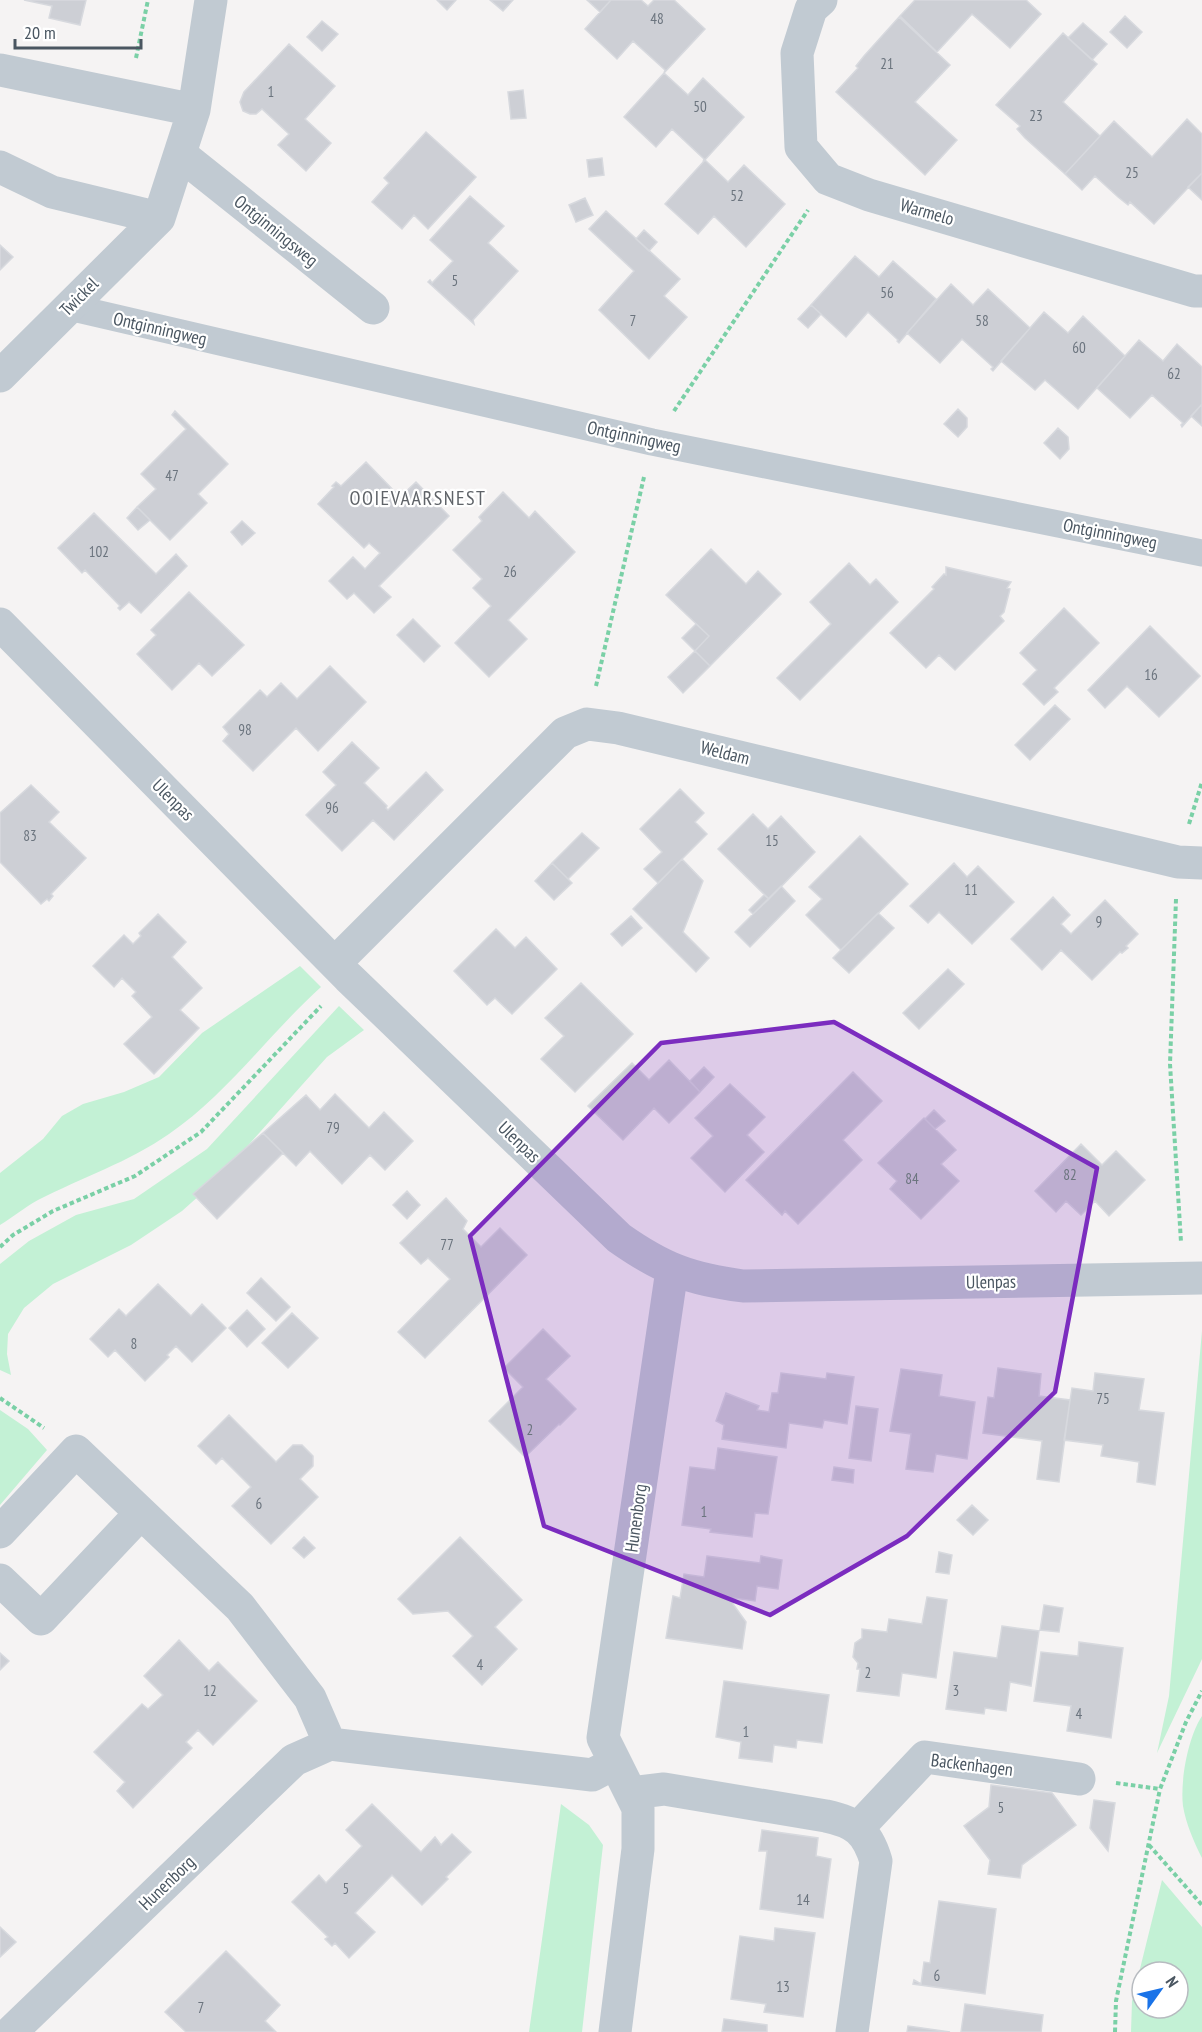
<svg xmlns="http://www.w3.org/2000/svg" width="1202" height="2032" font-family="'PT Sans Narrow',sans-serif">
<rect width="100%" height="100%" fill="#f5f3f3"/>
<!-- green -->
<path fill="#c3f1d5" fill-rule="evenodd" d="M 300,966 L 321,987 C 269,1034 227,1094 169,1134 C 129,1162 81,1178 38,1200 C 25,1207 13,1217 0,1225 L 0,1173 L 43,1139 L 62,1116 L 83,1104 L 124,1092 L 159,1077 L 202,1033 Z
M 339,1006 L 364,1030 L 327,1057 L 219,1178 L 182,1211 L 131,1245 L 53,1284 L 24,1308 L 8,1334 L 7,1354 L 11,1375 L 0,1370 L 0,1264 L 29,1241 L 76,1215 L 134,1199 L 207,1149 Z
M 1202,1331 L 1202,1659 L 1157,1753 L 1169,1696 Z
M 0,1410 L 28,1429 L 47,1450 L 0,1505 Z
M 1202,1716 L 1202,1858 C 1194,1842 1186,1824 1183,1806 C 1180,1781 1188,1737 1202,1716 Z
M 561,1804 L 589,1825 L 603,1845 L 582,2032 L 529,2032 Z
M 1162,1880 L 1202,1927 L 1202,2032 L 1131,2032 L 1132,2001 ZM 1142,1972 L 1178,1972 L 1178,2008 L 1142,2008 Z"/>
<!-- building -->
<path fill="#cdcfd5" stroke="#d7d9de" stroke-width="1.5" d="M 24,0 L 86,0 L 80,25 L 49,18 L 52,6 Z
M 437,0 L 456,0 L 447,10 Z
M 490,0 L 513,0 L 503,11 Z
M 587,0 L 611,0 L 600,12 Z
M 611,0 L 641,0 L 648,6 L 654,0 L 674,0 L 705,29 L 664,73 L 665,70 L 633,41 L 617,59 L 585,29 Z
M 915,0 L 1026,0 L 1041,14 L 1010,48 L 972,14 L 937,52 L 900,16 Z
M 1125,16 L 1142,32 L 1127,48 L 1110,32 Z
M 899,17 L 950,65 L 915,102 L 957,140 L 925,175 L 836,92 L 858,68 L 856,66 L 864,56 Z
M 322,21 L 338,34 L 322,51 L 307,37 Z
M 1083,23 L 1107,44 L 1092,60 L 1068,38 Z
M 1063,33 L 1097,64 L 1063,102 L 1100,136 L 1065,174 L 1025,138 L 1017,129 L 1020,126 L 996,105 Z
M 289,44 L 335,86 L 305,119 L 331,143 L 306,171 L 278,145 L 289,134 L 262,109 L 256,114 L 250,114 L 243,111 L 240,102 L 244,92 Z
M 664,73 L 688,95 L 703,78 L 744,117 L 703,162 L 704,159 L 672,129 L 656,147 L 624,117 Z
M 523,90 L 526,118 L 511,119 L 508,92 Z
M 1187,119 L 1202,134 L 1202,173 L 1154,224 L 1130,202 L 1128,205 L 1118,197 L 1095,176 L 1082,190 L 1065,174 L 1114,121 L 1152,157 Z
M 426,132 L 476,177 L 428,229 L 414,215 L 402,229 L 372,202 L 389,183 L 384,178 Z
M 602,158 L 604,175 L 589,177 L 587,160 Z
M 705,160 L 728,182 L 744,165 L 785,204 L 746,247 L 714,216 L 698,234 L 665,204 Z
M 1202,173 L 1202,200 L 1188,187 Z
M 470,196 L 504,226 L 488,243 L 518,271 L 473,320 L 474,324 L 428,282 L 430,280 L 432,283 L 453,261 L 430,240 Z
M 585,198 L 593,215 L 576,222 L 569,205 Z
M 606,211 L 680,279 L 664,296 L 687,317 L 649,359 L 599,310 L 634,271 L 589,229 Z
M 644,230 L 657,242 L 649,251 L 636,239 Z
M 0,245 L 13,257 L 0,270 Z
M 855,256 L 879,277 L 893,261 L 936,299 L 899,343 L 897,341 L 898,340 L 868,312 L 846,337 L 811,305 Z
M 951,284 L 973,305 L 988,289 L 1030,328 L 993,371 L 991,369 L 993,367 L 962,339 L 940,363 L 907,333 Z
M 811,305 L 821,314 L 808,328 L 798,319 Z
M 1044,312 L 1068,333 L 1083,316 L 1125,356 L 1078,409 L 1045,380 L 1035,390 L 1001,361 Z
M 1139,340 L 1163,361 L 1177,344 L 1202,367 L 1202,404 L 1182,427 L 1181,425 L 1183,423 L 1152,395 L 1130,418 L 1097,388 Z
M 1202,404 L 1202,426 L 1191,416 Z
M 958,409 L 967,418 L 967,427 L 958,437 L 944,424 Z
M 175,411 L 228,464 L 198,494 L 207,503 L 170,540 L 137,507 L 156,489 L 141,474 L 186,429 L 172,415 Z
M 1058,428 L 1068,437 L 1069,449 L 1060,459 L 1044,443 Z
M 366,462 L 400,497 L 416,482 L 449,516 L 379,586 L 391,597 L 374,613 L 354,593 L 347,599 L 329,581 L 353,557 L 365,569 L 380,553 L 369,543 L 364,548 L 318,504 L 334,487 L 332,486 L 336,482 L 341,486 Z
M 503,492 L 529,518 L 535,511 L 575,552 L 508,620 L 527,639 L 489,677 L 455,643 L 491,606 L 473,588 L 482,579 L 453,550 L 482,521 L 479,517 Z
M 137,507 L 150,520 L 138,530 L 127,518 Z
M 94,513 L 156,574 L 176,554 L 187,566 L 141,613 L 129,602 L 120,610 L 118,608 L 120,606 L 85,570 L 82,573 L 58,548 Z
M 242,521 L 255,533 L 242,545 L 231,532 Z
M 711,549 L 746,584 L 758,571 L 781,594 L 710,666 L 695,651 L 709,636 L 666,595 Z
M 849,563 L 870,585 L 876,579 L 898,602 L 800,700 L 777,678 L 831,624 L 810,602 Z
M 946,567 L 1011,582 L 1007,588 L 1010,589 L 1004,612 L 1000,616 L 1004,621 L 955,670 L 939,655 L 926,668 L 890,633 L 934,589 L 932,587 L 944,574 L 946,575 Z
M 189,592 L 244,645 L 212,676 L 199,663 L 172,690 L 137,654 L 156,635 L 151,630 Z
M 1064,608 L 1099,643 L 1054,688 L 1058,692 L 1044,705 L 1023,684 L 1037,670 L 1020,653 Z
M 413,619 L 440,646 L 424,662 L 397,635 Z
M 696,624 L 709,636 L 695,651 L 682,638 Z
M 1150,626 L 1200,676 L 1159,717 L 1127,686 L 1105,708 L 1088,690 Z
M 695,651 L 710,666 L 683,693 L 668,677 Z
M 330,666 L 366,702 L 318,751 L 296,728 L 253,771 L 223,741 L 229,734 L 223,727 L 260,690 L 267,697 L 281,683 L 297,699 Z
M 1055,705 L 1070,719 L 1030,760 L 1015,745 Z
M 352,742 L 379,768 L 364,783 L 387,806 L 386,808 L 388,810 L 426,772 L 443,790 L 394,840 L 373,820 L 342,851 L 306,815 L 336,785 L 323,772 Z
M 31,785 L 59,812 L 49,822 L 86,858 L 51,894 L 53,896 L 49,901 L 47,899 L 41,904 L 0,862 L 0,813 Z
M 680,789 L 704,813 L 695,822 L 707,834 L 658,883 L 644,869 L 662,852 L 640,829 Z
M 753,814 L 768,829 L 781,816 L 815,852 L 769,899 L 718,849 Z
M 582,833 L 599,848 L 568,879 L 552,863 Z
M 860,836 L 908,884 L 841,950 L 806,915 L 822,899 L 809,887 Z
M 682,859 L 703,881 L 683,932 L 709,958 L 696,972 L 633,909 Z
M 552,863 L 572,883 L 554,900 L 535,881 Z
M 954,863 L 967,877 L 978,866 L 1014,902 L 972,944 L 939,912 L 928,923 L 910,906 Z
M 781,886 L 795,901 L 750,947 L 735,932 Z
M 764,895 L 769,899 L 753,914 L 749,910 Z
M 1053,897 L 1070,915 L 1061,924 L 1071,934 L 1105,900 L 1138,934 L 1126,946 L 1128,948 L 1122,953 L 1120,952 L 1092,980 L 1061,950 L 1042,970 L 1011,939 Z
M 878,913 L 894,928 L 849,973 L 833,958 Z
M 158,914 L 186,942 L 172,957 L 202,988 L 180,1010 L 199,1028 L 154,1074 L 124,1044 L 152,1017 L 132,996 L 136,992 L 122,978 L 114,987 L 93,966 L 124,935 L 133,944 L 141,936 L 139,933 Z
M 631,916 L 642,928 L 622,946 L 611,934 Z
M 496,929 L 515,948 L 526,937 L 557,969 L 512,1014 L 495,998 L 487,1005 L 454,971 Z
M 948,969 L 964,984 L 919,1029 L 903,1013 Z
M 581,983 L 633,1034 L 575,1092 L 541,1059 L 564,1036 L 545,1018 Z
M 669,1060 L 700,1092 L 669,1123 L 654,1108 L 623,1140 L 588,1106 L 632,1063 L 649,1080 Z
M 704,1067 L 714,1077 L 700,1092 L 690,1081 Z
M 853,1072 L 882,1101 L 843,1140 L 862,1160 L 798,1224 L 785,1211 L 782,1215 L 746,1180 Z
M 730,1084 L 765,1117 L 747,1135 L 764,1152 L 725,1192 L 691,1158 L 713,1136 L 695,1118 Z
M 335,1094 L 369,1128 L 384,1112 L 413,1141 L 385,1170 L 370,1155 L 342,1184 L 310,1151 L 296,1166 L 263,1133 L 306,1095 L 320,1110 Z
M 934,1110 L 945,1121 L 935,1129 L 925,1119 Z
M 924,1118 L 956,1150 L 941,1164 L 959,1181 L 921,1219 L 890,1189 L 897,1181 L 878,1163 Z
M 263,1133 L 283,1153 L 217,1219 L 193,1194 Z
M 1081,1144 L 1102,1165 L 1116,1151 L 1145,1180 L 1109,1216 L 1095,1201 L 1081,1215 L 1066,1201 L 1056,1212 L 1035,1191 Z
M 407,1191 L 420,1205 L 407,1219 L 393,1205 Z
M 446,1198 L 467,1221 L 463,1229 L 481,1247 L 500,1228 L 527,1255 L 425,1358 L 398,1332 L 450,1279 L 428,1258 L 421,1264 L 400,1243 Z
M 261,1278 L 290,1307 L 276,1321 L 247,1293 Z
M 158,1284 L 191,1316 L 202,1304 L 226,1328 L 192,1362 L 176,1346 L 167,1355 L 169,1357 L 145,1381 L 115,1350 L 108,1357 L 90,1339 L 119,1309 L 126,1316 Z
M 247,1310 L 265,1329 L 247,1347 L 229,1328 Z
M 292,1313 L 318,1338 L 288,1368 L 262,1343 Z
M 543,1329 L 570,1356 L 546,1379 L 576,1409 L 560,1425 L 559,1424 L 525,1457 L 489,1421 L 523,1387 L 504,1368 Z
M 998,1368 L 1041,1374 L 1039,1396 L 1070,1400 L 1059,1482 L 1037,1479 L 1042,1441 L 983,1433 L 988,1397 L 994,1398 Z
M 901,1369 L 942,1375 L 939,1396 L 975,1402 L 967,1459 L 936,1454 L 933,1472 L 906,1469 L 911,1434 L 890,1431 Z
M 781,1373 L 826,1379 L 827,1373 L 854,1377 L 847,1424 L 824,1420 L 822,1428 L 789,1423 L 786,1448 L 722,1439 L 724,1425 L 716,1421 L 726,1393 L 759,1406 L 757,1410 L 769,1412 L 772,1393 L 778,1393 Z
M 1095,1373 L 1144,1379 L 1139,1410 L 1164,1413 L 1155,1485 L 1137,1482 L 1139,1462 L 1101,1456 L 1103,1445 L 1064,1440 L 1072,1388 L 1093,1391 Z
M 856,1406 L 878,1409 L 871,1461 L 849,1458 Z
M 229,1415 L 276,1462 L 293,1445 L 302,1445 L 313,1456 L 313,1466 L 300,1479 L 318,1497 L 271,1544 L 232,1506 L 251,1487 L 222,1458 L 216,1464 L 198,1446 Z
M 718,1448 L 777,1457 L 768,1514 L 755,1513 L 752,1537 L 710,1532 L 711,1529 L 682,1525 L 690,1467 L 715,1470 Z
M 834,1467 L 854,1470 L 853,1483 L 832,1480 Z
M 972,1505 L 988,1520 L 973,1535 L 957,1520 Z
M 304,1537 L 315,1548 L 304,1558 L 293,1548 Z
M 460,1537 L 522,1600 L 495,1627 L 517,1649 L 482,1685 L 453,1656 L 473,1636 L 448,1611 L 413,1614 L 398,1599 Z
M 939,1552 L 952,1555 L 949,1574 L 936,1572 Z
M 707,1556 L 760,1563 L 761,1556 L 782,1560 L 778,1589 L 757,1586 L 755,1601 L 734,1598 L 733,1604 L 746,1622 L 742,1649 L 666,1638 L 673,1596 L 680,1598 L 684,1574 L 704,1577 Z
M 927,1597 L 947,1600 L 936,1678 L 902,1673 L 899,1696 L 857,1691 L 860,1669 L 857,1669 L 858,1663 L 853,1657 L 855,1643 L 862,1638 L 862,1629 L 887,1632 L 889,1619 L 922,1624 Z
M 1044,1605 L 1063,1608 L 1059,1632 L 1040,1630 Z
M 1002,1626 L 1039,1631 L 1031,1686 L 1010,1682 L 1006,1711 L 985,1708 L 984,1714 L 946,1709 L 954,1652 L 997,1658 Z
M 179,1640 L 209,1671 L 218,1662 L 257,1701 L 213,1745 L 198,1730 L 186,1742 L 192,1748 L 133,1808 L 117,1791 L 125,1782 L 94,1752 L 142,1704 L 148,1709 L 163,1695 L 144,1676 Z
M 1079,1642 L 1123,1648 L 1111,1738 L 1067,1731 L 1071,1706 L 1034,1701 L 1041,1652 L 1078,1656 Z
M 0,1653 L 9,1661 L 0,1670 Z
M 724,1681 L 829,1695 L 822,1743 L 797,1740 L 796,1748 L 774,1745 L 772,1762 L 739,1758 L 741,1742 L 716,1737 Z
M 991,1785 L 1052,1793 L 1076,1825 L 1022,1865 L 1020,1878 L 988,1874 L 990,1860 L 964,1826 L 989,1807 Z
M 1094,1800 L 1115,1803 L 1108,1851 L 1090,1828 Z
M 372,1804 L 421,1852 L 435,1837 L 441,1845 L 452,1834 L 471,1852 L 446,1877 L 448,1879 L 422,1905 L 392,1875 L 355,1913 L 375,1932 L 349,1958 L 335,1943 L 332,1946 L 325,1939 L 328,1937 L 292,1902 L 319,1875 L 326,1883 L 362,1846 L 346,1830 Z
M 762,1830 L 818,1838 L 816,1856 L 831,1859 L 823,1918 L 760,1909 L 767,1851 L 759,1851 Z
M 939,1901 L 996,1909 L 985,1994 L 913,1984 L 914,1980 L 921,1984 L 924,1962 L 930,1963 Z
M 0,1927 L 16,1942 L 0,1957 Z
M 775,1928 L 815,1933 L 803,2017 L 764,2012 L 766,2004 L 731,1999 L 740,1936 L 774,1941 Z
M 226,1951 L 280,2005 L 265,2021 L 276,2032 L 186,2032 L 165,2012 Z
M 965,2004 L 1043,2015 L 1041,2032 L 961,2032 Z
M 724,2019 L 767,2025 L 767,2032 L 722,2032 Z
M 908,2026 L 950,2032 L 907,2032 Z"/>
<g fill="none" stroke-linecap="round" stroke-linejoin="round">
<!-- path -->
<path stroke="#7ad0a6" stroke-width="4" stroke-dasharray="4.5 3" stroke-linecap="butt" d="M 136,58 L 148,0
M 674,411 L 808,210
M 596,686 L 644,477
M 1189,824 L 1202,782
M 1176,899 L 1170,1064 L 1181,1242
M 0,1247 L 13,1235 L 53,1211 L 135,1176 L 201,1132 L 321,1006
M 0,1398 L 44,1428
M 1116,1783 L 1160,1789 L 1186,1722 L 1202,1691
M 1149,1845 L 1202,1905
M 1115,2032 L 1116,2001 L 1160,1789"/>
<!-- pedestrian -->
<path stroke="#c1cad2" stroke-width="27" d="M 69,307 L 652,442 L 1202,553"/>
<!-- minor -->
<path stroke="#c1cad2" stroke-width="33" d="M 821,0 L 811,9 L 797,53 L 801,147 L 828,179 L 869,195 L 1194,291 L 1202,291
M 0,70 L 194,110
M 180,154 L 373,308
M 0,167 L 52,192 L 159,218
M 0,376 L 159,218 L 194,110 L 211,0
M 0,624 L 348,977 L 619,1238 C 663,1269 690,1279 743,1286 L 1202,1278
M 335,963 L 565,733 L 587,724 L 618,728 L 1178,862 L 1202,863
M 0,1532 L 76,1451 L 240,1607 L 310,1698 L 330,1744
M 0,1580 L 41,1619 L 141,1513
M 631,1793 L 664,1789 L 826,1816 C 855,1822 867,1831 876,1861 L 852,2032
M 858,1828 L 925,1757 L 1079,1779
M 11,2032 L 294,1760 L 330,1744 L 592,1775 L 615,1763
M 615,2032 L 638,1849 L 638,1808 L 603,1738 L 672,1270"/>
</g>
<!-- marked area -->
<path fill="#7b2cbf" fill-opacity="0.2" stroke="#7b2cbf" stroke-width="4.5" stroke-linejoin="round" d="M 834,1022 L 1097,1168 L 1055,1392 L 907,1536 L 770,1615 L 544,1526 L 470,1236 L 661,1043 Z"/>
<g text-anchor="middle" stroke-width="4.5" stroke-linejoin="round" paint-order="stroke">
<!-- number labels -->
<g font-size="15" fill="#6b747e">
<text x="657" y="24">48</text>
<text x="887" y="69">21</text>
<text x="271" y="97">1</text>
<text x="700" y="112">50</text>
<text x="1036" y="121">23</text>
<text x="1132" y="178">25</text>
<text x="737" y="201">52</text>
<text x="455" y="286">5</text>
<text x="887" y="298">56</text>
<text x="633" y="326">7</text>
<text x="982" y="326">58</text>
<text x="1079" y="353">60</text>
<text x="1174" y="379">62</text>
<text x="172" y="481">47</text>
<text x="99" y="557">102</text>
<text x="510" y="577">26</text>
<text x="1151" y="680">16</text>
<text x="245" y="735">98</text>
<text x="332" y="813">96</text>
<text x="30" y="841">83</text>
<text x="772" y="846">15</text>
<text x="971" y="895">11</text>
<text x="1099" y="927">9</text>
<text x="333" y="1133">79</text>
<text x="1070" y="1180">82</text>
<text x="912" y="1184">84</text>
<text x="447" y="1250">77</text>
<text x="134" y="1349">8</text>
<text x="1103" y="1404">75</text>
<text x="530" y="1435">2</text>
<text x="259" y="1509">6</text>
<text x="704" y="1517">1</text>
<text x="480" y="1670">4</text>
<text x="868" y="1678">2</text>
<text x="210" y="1696">12</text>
<text x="956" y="1696">3</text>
<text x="1079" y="1719">4</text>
<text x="746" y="1737">1</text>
<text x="1001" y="1813">5</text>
<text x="346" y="1894">5</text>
<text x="803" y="1905">14</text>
<text x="937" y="1981">6</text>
<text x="783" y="1992">13</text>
<text x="201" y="2013">7</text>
</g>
<!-- street labels -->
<g font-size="18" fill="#4a5661" stroke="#fff">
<text transform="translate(927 212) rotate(16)" y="6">Warmelo</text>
<text transform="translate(276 231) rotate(39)" y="6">Ontginningsweg</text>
<text transform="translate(79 297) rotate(-45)" y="6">Twickel</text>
<text transform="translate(160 329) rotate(13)" y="6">Ontginningweg</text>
<text transform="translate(634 437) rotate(12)" y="6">Ontginningweg</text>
<text transform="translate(1110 534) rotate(11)" y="6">Ontginningweg</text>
<text transform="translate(725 753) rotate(14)" y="6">Weldam</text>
<text transform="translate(173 800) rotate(45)" y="6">Ulenpas</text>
<text transform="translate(519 1142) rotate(44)" y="6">Ulenpas</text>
<text transform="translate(991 1282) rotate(-1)" y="6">Ulenpas</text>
<text transform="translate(636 1518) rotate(-82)" y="6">Hunenborg</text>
<text transform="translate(972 1765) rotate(7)" y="6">Backenhagen</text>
<text transform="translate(167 1883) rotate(-44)" y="6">Hunenborg</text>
</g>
<!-- neighbourhood labels -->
<g font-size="20" letter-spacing="1.5" fill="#5f6368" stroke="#fff">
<text x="418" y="505">OOIEVAARSNEST</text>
</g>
</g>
<!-- north arrow -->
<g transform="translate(1160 1990) rotate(56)"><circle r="28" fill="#ffffff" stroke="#b7bbc0" stroke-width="1.5"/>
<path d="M0-4.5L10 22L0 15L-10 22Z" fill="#1a73e8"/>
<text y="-9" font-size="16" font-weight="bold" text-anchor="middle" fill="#4a5661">N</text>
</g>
<!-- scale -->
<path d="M15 39v9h126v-9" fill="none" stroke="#4a5661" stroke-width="3"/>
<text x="24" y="39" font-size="18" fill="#4a5661" stroke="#ffffff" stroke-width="4.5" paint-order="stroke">20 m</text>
</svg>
